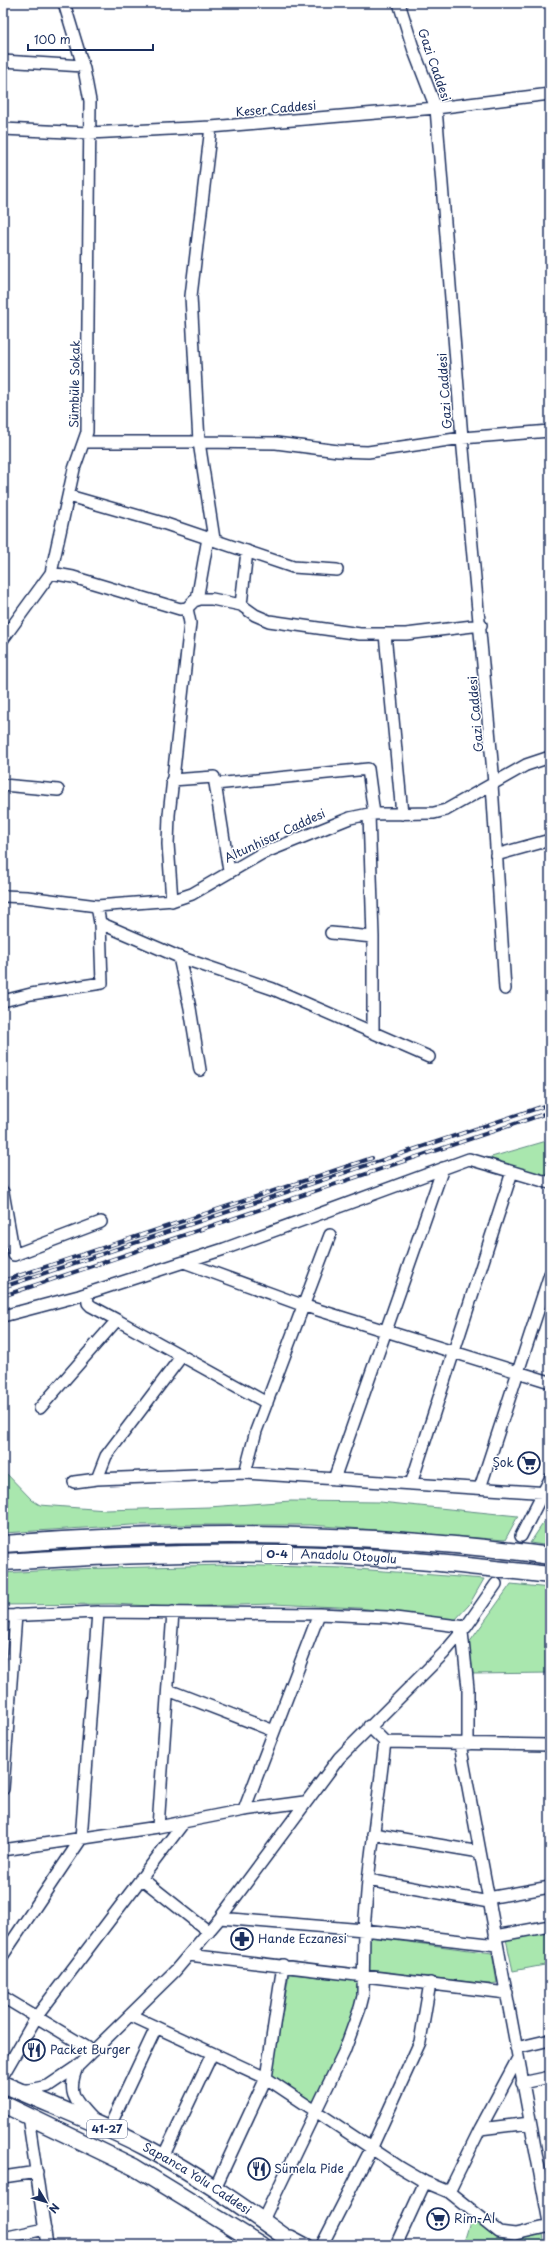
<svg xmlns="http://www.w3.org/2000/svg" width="553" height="2248" font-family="'Playpen Sans',sans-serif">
<rect width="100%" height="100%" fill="#fff"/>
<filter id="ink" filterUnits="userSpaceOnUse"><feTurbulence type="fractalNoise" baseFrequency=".025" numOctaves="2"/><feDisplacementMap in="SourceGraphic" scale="8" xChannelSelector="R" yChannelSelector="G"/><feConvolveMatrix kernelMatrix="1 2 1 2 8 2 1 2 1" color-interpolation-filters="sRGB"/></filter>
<g filter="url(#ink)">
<!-- green -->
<path fill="#a9e7ae" stroke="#628b86" d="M 550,1140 L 550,1178 L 488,1158 Z
M 3,1470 L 32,1500 L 40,1505 L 106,1510 L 209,1507 L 291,1501 L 380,1502 L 518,1516 L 505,1540 L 311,1525 L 132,1525 L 3,1533 Z
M 546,1519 L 550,1519 L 550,1546 L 530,1543 Z
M 225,1565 L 345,1568 L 484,1579 L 469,1605 L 455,1620 L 359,1608 L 273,1604 L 171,1607 L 113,1604 L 3,1605 L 3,1573 L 70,1569 Z
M 511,1584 L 550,1588 L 550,1673 L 473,1674 L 469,1643 Z
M 550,1930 L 550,1964 L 513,1971 L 506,1939 Z
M 370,1937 L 492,1953 L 497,1983 L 488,1984 L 366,1970 Z
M 289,1974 L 358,1981 C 360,2023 333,2064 317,2101 L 311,2102 L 272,2075 Z
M 472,2216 C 504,2244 500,2243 542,2234 L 544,2245 L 463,2245 Z"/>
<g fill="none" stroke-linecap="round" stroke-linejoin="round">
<!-- minor-tunnel -->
<path stroke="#d1d5df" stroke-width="11" stroke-dasharray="11 5.5" stroke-linecap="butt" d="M 496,1584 L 521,1536"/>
<!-- minor casing -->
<g stroke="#1b2f5e" stroke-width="14">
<path id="minor" d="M 399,3 L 414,51 L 436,108 L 462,438 L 494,783
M 3,61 L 83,66
M 3,129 L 89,133 L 211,127 L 436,108 L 550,94
M 86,442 L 199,442 L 191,296 L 211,127
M 69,496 L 163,523 L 293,567 L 337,570
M 214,539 L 199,442 L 276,443 L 338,451 L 368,452 L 462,438 L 550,431
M 51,573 L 73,577 L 180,609 L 187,608 L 194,601 L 200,599 L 212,599 L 241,605 L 255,615 L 269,621 L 360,634 L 406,634 L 481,625
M 197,600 L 208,538
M 241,605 L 247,551
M 385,634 L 402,814
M 3,639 L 51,573 L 74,469 L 87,432 L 90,101 L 84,69 L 64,3
M 172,780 L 214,777 L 229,871
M 215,784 L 368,769 L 374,814
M 492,784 L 505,989
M 3,785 L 58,790
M 369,814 L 373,937 L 373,1032
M 496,855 L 550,840
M 3,896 L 27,897 L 97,906 L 174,900 L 192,894 L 261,854 L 350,818 L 369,814 L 434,813 L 446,810 L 526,765 L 550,757
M 172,901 L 168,844 L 169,815 L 190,623 L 187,608
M 97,906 L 100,923 L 179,957 L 273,989 L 429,1057
M 331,933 L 373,937
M 179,957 L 190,1008 L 200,1070
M 3,1001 L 31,994 L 102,983 L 100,923
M 3,1192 L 14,1255 L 101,1222
M 330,1235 L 256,1431 L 245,1473 L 550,1493
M 184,1262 L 302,1305 L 550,1382
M 87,1294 L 88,1303 L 91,1306 L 117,1320
M 3,1316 L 79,1296 L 224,1249 L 469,1159 L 550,1183
M 181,1357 L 106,1456 L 97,1479 L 245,1473
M 40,1408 L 117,1320 L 267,1403
M 334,1479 L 443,1168
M 74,1482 L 97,1479
M 411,1484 L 512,1172
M 480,1488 L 550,1274
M 521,1536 L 550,1479
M 3,1616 L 98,1612 L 319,1614 L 387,1617 L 466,1627
M 462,1632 L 468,1688 L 468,1744
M 168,1690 L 274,1731
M 369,1726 L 385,1742 L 550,1745
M 460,1744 L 550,2228
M 3,1789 L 16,1615
M 244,1810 L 319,1614
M 158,1827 L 173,1612
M 373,1834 L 480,1852
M 3,1850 L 158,1827 L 244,1810 L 304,1802
M 141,1878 L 209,1932
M 368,1880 L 489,1902
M 488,1898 L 550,1887
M 220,1918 L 364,1930 L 497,1945
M 495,1936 L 550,1926
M 3,1955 L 81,1839 L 98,1612
M 189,1955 L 507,1993
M 3,1997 L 93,2051
M 130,2015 L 266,2078 L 401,2168 L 425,2182 L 449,2192 L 499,2232 L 515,2234 L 550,2226
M 516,2048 L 550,2040
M 78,2065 C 66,2092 74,2100 92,2119
M 3,2075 L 37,2016 L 184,1822
M 522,2083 L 550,2077
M 21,2090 L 29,2090 L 48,2086 L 79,2065 L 175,1971 L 220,1918 L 339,1758 L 444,1653 L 466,1627 L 496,1584
M 28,2116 L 47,2245
M 480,2129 L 530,2123
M 108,2130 L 156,2028
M 163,2157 L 212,2054
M 3,2177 L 37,2172
M 215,2188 L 266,2078 L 283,1965
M 449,2192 L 480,2129 L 518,2058
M 263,2220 L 344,2052 L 360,2008 L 363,1996 L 364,1930 L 368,1880 L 385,1742
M 291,2236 L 308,2245
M 3,2238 L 45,2229
M 322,2245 L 371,2149 L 420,2042 L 430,1983
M 396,2245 L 425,2182"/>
</g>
<!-- highway casing -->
<g stroke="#1b2f5e" stroke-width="19">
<g id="highway">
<path d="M 3,1544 C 185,1530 369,1531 550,1556"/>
<path id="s1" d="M 3,1562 C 97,1556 191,1552 284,1554 C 373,1555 462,1565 550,1575"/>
<path id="s2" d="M 3,2084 C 50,2105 99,2123 145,2147 C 198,2175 248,2210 296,2245"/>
<path d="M 3,2104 L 134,2167 L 261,2245"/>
</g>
</g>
<!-- minor -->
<use href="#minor" stroke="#fff" stroke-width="11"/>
<!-- highway -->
<use href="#highway" stroke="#fff" stroke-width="16"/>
<!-- rail casing -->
<g stroke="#1b2f5e" stroke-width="4">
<path id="rail" d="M 3,1281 L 372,1158
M 3,1287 L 550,1104
M 3,1296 L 550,1112"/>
</g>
<!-- rail -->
<use href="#rail" stroke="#fff" stroke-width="2.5" stroke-dasharray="8" stroke-linecap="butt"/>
</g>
</g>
<!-- icons -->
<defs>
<g id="supermarket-ring" transform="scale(1.15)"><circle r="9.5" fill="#fff" stroke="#1b2f5e" stroke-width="1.5"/><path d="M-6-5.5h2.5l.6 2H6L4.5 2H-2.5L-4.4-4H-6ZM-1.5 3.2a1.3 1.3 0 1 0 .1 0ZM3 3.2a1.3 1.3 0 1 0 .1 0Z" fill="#1b2f5e"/></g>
<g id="pharmacy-ring" transform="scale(1.15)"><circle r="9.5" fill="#fff" stroke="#1b2f5e" stroke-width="1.5"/><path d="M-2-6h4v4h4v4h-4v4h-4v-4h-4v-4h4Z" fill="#1b2f5e"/></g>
<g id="restaurant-ring" transform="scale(1.15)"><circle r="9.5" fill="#fff" stroke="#1b2f5e" stroke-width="1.5"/><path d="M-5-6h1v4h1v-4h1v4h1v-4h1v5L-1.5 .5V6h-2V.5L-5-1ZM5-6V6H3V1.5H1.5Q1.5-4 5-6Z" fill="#1b2f5e"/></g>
</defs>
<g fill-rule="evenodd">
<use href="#supermarket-ring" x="529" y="1463"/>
<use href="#pharmacy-ring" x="242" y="1939"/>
<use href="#restaurant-ring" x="34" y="2050"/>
<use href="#restaurant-ring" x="259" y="2169"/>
<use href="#supermarket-ring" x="438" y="2219"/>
</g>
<g text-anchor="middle" stroke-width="3" stroke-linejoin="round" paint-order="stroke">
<!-- shield labels -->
<g fill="#fff" stroke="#5f6d8e" stroke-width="1">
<rect x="262" y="1545" width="30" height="18" rx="3"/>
<rect x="87" y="2120" width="40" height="18" rx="3"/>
</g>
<g font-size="11" font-weight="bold" fill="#1b2f5e">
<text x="277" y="1558">O-4</text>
<text x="107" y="2133">41-27</text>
</g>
<!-- street labels -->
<g font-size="12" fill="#1b2f5e" stroke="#fff">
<text transform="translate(434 65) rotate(71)" y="4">Gazi Caddesi</text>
<text transform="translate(276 109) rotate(-5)" y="4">Keser Caddesi</text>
<text transform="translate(75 384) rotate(-89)" y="4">Sümbüle Sokak</text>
<text transform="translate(445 391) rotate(-94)" y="4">Gazi Caddesi</text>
<text transform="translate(476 714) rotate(-95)" y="4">Gazi Caddesi</text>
<text transform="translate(275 836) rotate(-25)" y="4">Altunhisar Caddesi</text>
<text dy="4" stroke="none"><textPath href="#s1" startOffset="346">Anadolu Otoyolu</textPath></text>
<text dy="4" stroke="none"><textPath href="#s2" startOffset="216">Sapanca Yolu Caddesi</textPath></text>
</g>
<!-- poi labels -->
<g font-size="12" fill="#1b2f5e" stroke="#fff" text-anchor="start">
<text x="514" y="1467" text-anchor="end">Şok</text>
<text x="258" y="1943">Hande Eczanesi</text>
<text x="50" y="2054">Packet Burger</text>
<text x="274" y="2173">Sümela Pide</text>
<text x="454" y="2223">Rim-Al</text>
</g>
</g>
<!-- margin -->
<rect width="553" height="2248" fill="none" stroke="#fff" stroke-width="16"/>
<rect x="8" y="8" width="537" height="2232" fill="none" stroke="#1b2f5e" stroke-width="1.5" filter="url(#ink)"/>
<!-- north arrow -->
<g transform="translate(46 2202) rotate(128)" stroke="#ffffff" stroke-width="3" paint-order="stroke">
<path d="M0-3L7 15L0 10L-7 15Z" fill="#1b2f5e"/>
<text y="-6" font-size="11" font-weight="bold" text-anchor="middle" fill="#1b2f5e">N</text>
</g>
<!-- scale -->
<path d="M28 44v6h125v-6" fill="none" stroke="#1b2f5e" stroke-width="2"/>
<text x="34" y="44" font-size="12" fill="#1b2f5e" stroke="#ffffff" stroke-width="3" paint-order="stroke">100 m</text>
</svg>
